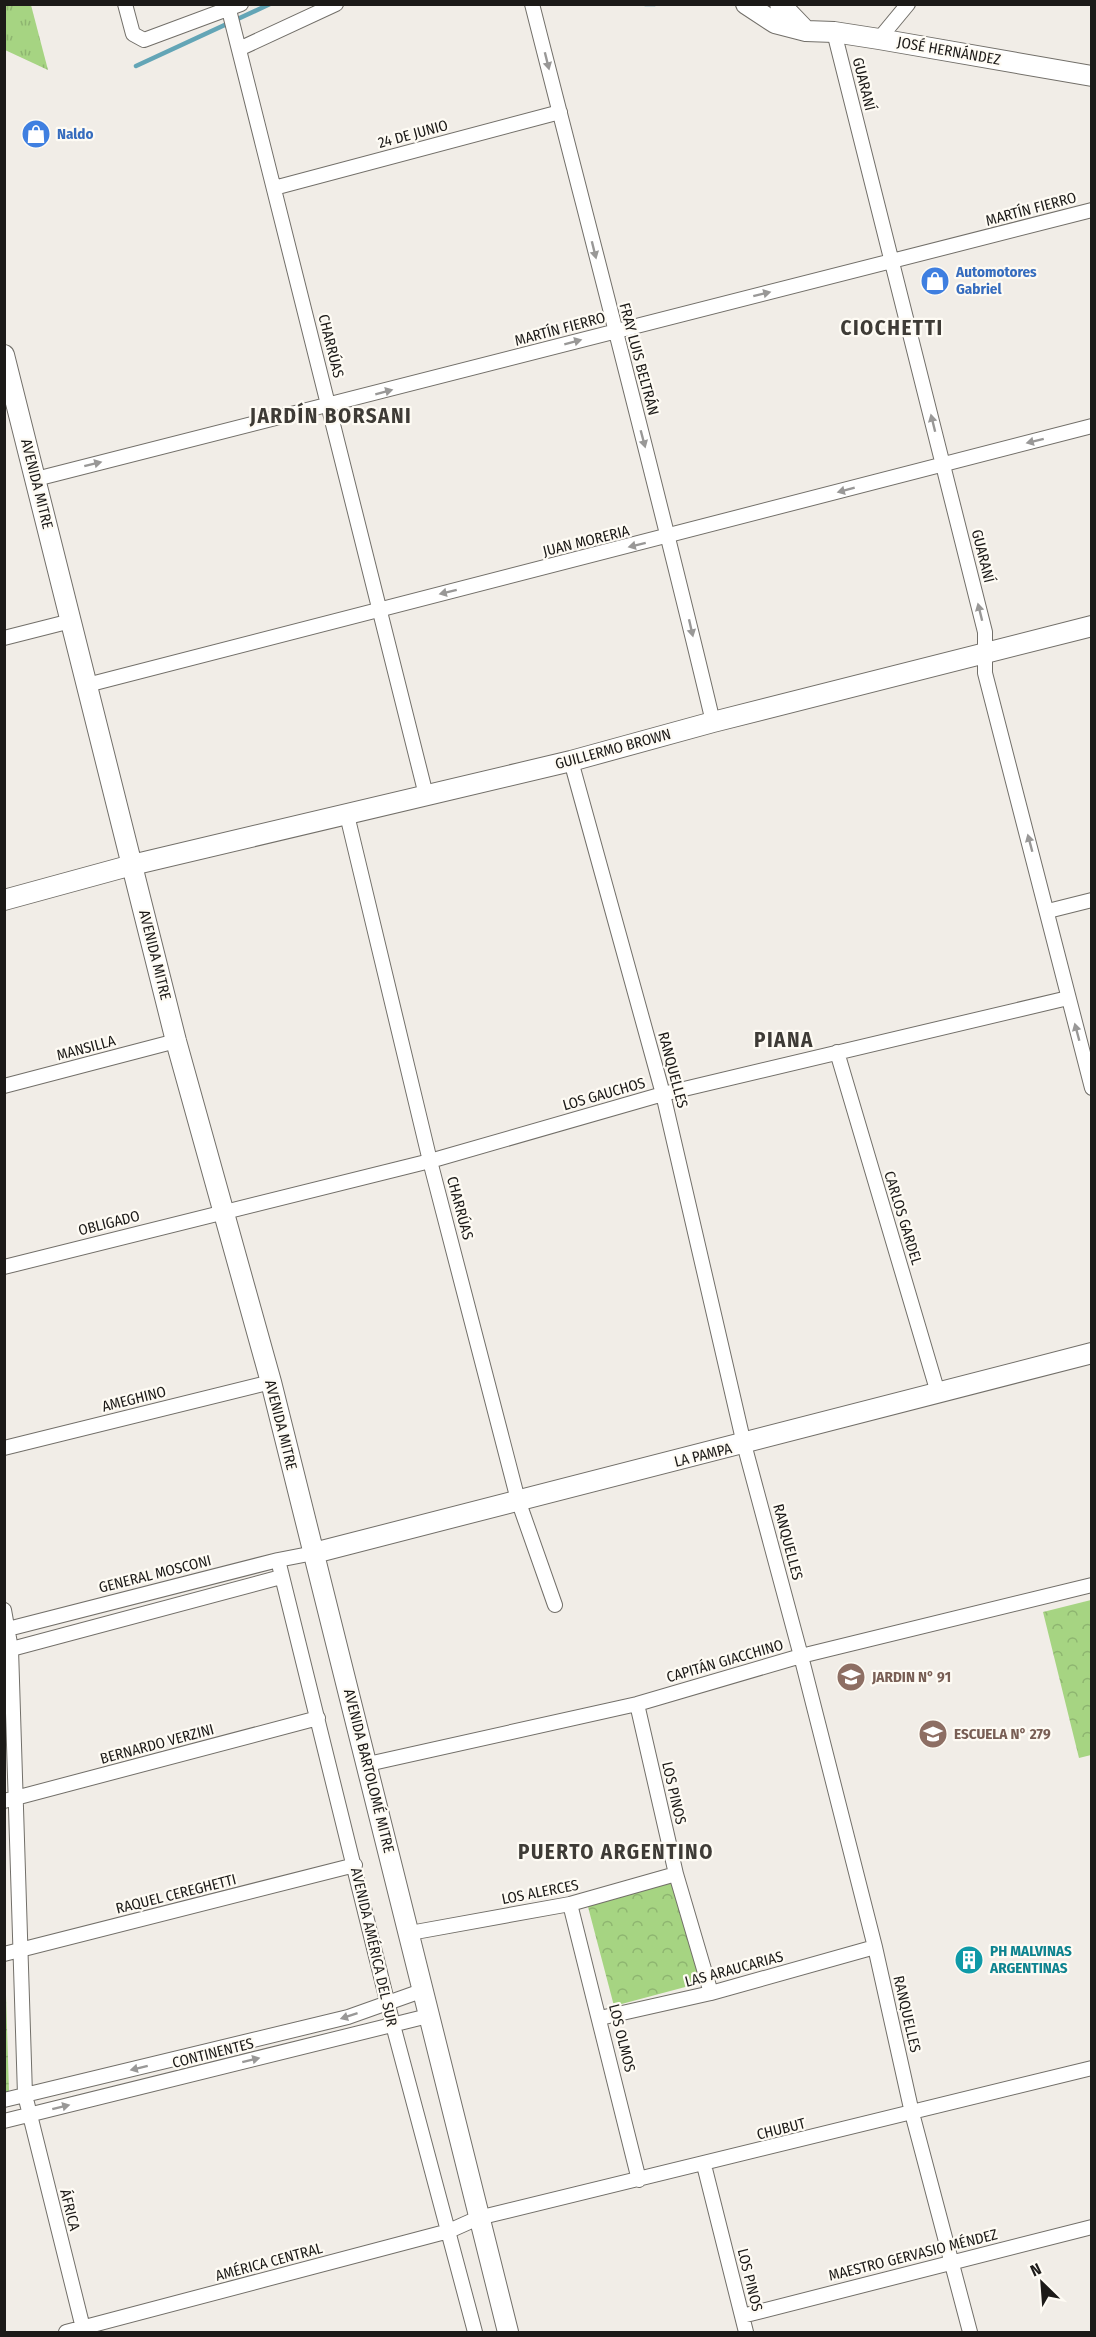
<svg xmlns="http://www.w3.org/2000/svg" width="1096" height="2337" font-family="'Fira Sans Condensed',sans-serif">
<defs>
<pattern id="grass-tufts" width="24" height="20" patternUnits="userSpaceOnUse" patternTransform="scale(1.5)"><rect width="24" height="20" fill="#a6d482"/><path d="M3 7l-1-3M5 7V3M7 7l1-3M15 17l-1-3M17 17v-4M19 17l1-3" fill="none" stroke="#8eb570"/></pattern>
<pattern id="park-crowns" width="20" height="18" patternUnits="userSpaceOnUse" patternTransform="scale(1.5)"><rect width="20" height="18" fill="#a6d482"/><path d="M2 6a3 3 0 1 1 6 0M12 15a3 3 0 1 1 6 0" fill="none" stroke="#8eb570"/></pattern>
</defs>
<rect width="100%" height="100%" fill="#f1ede7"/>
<!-- grass -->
<path fill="url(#grass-tufts)" d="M 5,4 L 31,5 L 48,70 L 5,50 Z"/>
<!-- park -->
<path fill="url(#park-crowns)" d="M 1091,1600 L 1091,1755 L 1079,1758 L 1043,1612 Z
M 677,1879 L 704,1982 L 614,2006 L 587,1903 Z
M 5,1962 L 9,2092 L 5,2093 L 4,2093 Z"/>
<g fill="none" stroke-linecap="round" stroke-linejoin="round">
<!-- stream -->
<path stroke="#63a5b6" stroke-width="4.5" d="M 645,4 L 655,4
M 136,66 L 270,4"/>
<!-- street casing -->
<g stroke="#726f69" stroke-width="16">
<path id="street" d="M 125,4 L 133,34 L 144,40 L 241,4
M 532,4 C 593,244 656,482 713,722
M 229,10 L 426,795
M 834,32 L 985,632 L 985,673 L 1092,1088
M 879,39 L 908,4
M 239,49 L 336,4
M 274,188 L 560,112
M 36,479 L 1092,210
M 4,638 L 71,621
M 87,685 L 1092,426
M 571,761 L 663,1094 L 744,1444 L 801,1656 L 875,1947 L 912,2113 L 970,2332
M 347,815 L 430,1161 L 518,1500 L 555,1605
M 1048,911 L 1092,900
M 837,1052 L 938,1393
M 4,1086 L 176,1041
M 4,1267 L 430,1161 L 663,1094 L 1068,998
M 4,1448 L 271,1382
M 278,1560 L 393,2025 L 475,2332
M 4,1610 L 11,1649 L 25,2095 L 84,2332
M 4,1630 L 278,1560 L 314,1553
M 4,1651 L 281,1577
M 637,1704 L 676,1874 L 711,1993
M 368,1764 L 637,1704 L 801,1656 L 1092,1585
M 4,1801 L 318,1718
M 570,1904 L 639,2180
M 410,1933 L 570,1904 L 676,1874
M 4,1954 L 355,1865
M 600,2018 L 711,1993 L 875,1947
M 4,2100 L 348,2017 L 424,1990
M 4,2121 L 428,2016
M 704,2165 L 746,2332
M 742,2316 L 1092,2227
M 66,2332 L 449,2231 L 478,2218 L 1092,2068"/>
</g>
<!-- secondary casing -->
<g stroke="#726f69" stroke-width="22">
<path id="secondary" d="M 746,4 L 775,23 L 806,31 L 834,32 L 879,39 L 1092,76
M 780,4 L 804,29
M 4,355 L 176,1041 L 271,1382 L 508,2332
M 4,900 L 132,865 L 571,761 L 713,722 L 1092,626
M 314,1553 L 1092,1353"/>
</g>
<!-- street -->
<use href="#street" stroke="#fff" stroke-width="14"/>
<!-- secondary -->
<use href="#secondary" stroke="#fff" stroke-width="20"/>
</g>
<!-- one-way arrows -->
<defs><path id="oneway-solid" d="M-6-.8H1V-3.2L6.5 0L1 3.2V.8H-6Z" transform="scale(1.5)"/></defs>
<g fill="#999897">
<use href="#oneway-solid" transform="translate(547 61) rotate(76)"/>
<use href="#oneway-solid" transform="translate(594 250) rotate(76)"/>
<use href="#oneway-solid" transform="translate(762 294) rotate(-14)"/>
<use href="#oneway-solid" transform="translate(573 342) rotate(-15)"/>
<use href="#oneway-solid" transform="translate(384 392) rotate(-15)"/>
<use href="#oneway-solid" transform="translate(933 423) rotate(-104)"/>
<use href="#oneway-solid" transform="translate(643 439) rotate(75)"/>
<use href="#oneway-solid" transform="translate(1035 441) rotate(166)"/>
<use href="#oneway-solid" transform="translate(93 464) rotate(-14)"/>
<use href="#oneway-solid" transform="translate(846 490) rotate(165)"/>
<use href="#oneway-solid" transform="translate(637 545) rotate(166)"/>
<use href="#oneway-solid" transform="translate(448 592) rotate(166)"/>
<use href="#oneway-solid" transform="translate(980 612) rotate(-104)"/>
<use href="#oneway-solid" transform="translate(691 628) rotate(77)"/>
<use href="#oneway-solid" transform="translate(1030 843) rotate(-105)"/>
<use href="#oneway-solid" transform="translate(1077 1032) rotate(-105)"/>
<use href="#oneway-solid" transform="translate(349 2016) rotate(162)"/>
<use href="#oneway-solid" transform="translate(251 2060) rotate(-14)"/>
<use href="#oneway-solid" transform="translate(139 2068) rotate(166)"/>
<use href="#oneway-solid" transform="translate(61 2107) rotate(-14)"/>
</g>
<!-- icons -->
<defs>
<g id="shop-disc" transform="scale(1.5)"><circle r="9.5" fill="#3f7fe0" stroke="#fefbf4"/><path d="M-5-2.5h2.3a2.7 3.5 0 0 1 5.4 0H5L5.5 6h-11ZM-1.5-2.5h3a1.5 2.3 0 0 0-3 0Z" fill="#fff"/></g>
<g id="school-disc" transform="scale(1.5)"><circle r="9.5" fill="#8d6e63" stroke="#fefbf4"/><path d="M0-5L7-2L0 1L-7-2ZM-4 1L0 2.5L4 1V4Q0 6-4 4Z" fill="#fff"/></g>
<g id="building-disc" transform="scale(1.5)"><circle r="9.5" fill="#0f9aa8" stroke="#fefbf4"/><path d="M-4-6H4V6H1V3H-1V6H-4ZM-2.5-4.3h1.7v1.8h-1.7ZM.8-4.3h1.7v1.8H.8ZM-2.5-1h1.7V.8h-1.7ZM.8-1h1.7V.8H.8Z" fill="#fff"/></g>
</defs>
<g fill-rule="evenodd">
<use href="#shop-disc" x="36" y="134"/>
<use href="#shop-disc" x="935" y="281"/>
<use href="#school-disc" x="851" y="1677"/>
<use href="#school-disc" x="933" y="1734"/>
<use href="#building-disc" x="969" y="1960"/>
</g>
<g text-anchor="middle" stroke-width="4.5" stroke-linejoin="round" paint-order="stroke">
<!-- street labels -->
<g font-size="15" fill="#1c1a18" stroke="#fefbf4">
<text transform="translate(949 51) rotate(10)" y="5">JOSÉ HERNÁNDEZ</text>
<text transform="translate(864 84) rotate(76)" y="5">GUARANÍ</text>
<text transform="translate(413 134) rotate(-15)" y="5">24 DE JUNIO</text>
<text transform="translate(1031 209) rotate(-15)" y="5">MARTÍN FIERRO</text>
<text transform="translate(560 329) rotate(-15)" y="5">MARTÍN FIERRO</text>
<text transform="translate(331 346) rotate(76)" y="5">CHARRÚAS</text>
<text transform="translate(639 359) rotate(75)" y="5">FRAY LUIS BELTRÁN</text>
<text transform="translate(37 484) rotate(76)" y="5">AVENIDA MITRE</text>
<text transform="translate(586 541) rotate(-14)" y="5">JUAN MORERIA</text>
<text transform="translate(983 556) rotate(76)" y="5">GUARANÍ</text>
<text transform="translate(613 749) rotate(-15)" y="5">GUILLERMO BROWN</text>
<text transform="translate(155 955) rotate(76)" y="5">AVENIDA MITRE</text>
<text transform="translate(86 1048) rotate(-15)" y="5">MANSILLA</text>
<text transform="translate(673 1070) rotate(75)" y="5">RANQUELLES</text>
<text transform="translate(604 1094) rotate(-16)" y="5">LOS GAUCHOS</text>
<text transform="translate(460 1208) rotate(75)" y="5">CHARRÚAS</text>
<text transform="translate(903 1218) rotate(73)" y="5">CARLOS GARDEL</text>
<text transform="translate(109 1223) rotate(-14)" y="5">OBLIGADO</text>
<text transform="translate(134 1399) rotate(-14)" y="5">AMEGHINO</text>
<text transform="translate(281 1425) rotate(76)" y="5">AVENIDA MITRE</text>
<text transform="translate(703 1455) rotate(-14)" y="5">LA PAMPA</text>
<text transform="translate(788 1542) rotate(75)" y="5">RANQUELLES</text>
<text transform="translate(155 1574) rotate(-14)" y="5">GENERAL MOSCONI</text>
<text transform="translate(725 1661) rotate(-16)" y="5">CAPITÁN GIACCHINO</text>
<text transform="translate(157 1744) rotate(-15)" y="5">BERNARDO VERZINI</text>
<text transform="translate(369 1771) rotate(76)" y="5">AVENIDA BARTOLOMÉ MITRE</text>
<text transform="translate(674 1793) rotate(77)" y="5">LOS PINOS</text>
<text transform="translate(540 1892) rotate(-11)" y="5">LOS ALERCES</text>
<text transform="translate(176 1894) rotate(-14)" y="5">RAQUEL CEREGHETTI</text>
<text transform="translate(374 1947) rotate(77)" y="5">AVENIDA AMÉRICA DEL SUR</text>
<text transform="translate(734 1969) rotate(-15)" y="5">LAS ARAUCARIAS</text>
<text transform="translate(907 2014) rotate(77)" y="5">RANQUELLES</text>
<text transform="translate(622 2038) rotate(76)" y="5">LOS OLMOS</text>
<text transform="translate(213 2053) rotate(-14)" y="5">CONTINENTES</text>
<text transform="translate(781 2129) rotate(-14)" y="5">CHUBUT</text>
<text transform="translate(70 2210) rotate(76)" y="5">ÁFRICA</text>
<text transform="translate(913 2255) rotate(-14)" y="5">MAESTRO GERVASIO MÉNDEZ</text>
<text transform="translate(269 2262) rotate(-15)" y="5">AMÉRICA CENTRAL</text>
<text transform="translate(750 2280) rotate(76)" y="5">LOS PINOS</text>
</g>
<!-- shop labels -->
<g font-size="15" font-weight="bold" fill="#366cbe" stroke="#fefbf4" text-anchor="start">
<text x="57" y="139">Naldo</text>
<text x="956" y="277">Automotores<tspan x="956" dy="17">Gabriel</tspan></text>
</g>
<!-- education labels -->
<g font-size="15" font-weight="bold" fill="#785e54" stroke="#fefbf4" text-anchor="start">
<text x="872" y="1682">JARDIN N° 91</text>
<text x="954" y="1739">ESCUELA N° 279</text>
</g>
<!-- culture labels -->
<g font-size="15" font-weight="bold" fill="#0d838f" stroke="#fefbf4" text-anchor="start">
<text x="990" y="1956">PH MALVINAS<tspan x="990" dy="17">ARGENTINAS</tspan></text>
</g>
<!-- district labels -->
<g font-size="21" font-weight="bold" letter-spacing="1.5" fill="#3e3b36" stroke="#fefbf4">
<text x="892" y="335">CIOCHETTI</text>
<text x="331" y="423">JARDÍN BORSANI</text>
<text x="784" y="1047">PIANA</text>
<text x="616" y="1859">PUERTO ARGENTINO</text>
</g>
</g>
<!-- border -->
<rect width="1096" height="2337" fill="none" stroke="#1c1a18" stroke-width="12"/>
<!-- north arrow -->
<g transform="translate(1042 2283) rotate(335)" stroke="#fefbf4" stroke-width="4.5" paint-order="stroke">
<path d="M0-4.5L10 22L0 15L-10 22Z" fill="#1c1a18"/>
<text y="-9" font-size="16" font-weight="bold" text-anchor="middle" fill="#1c1a18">N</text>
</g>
</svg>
